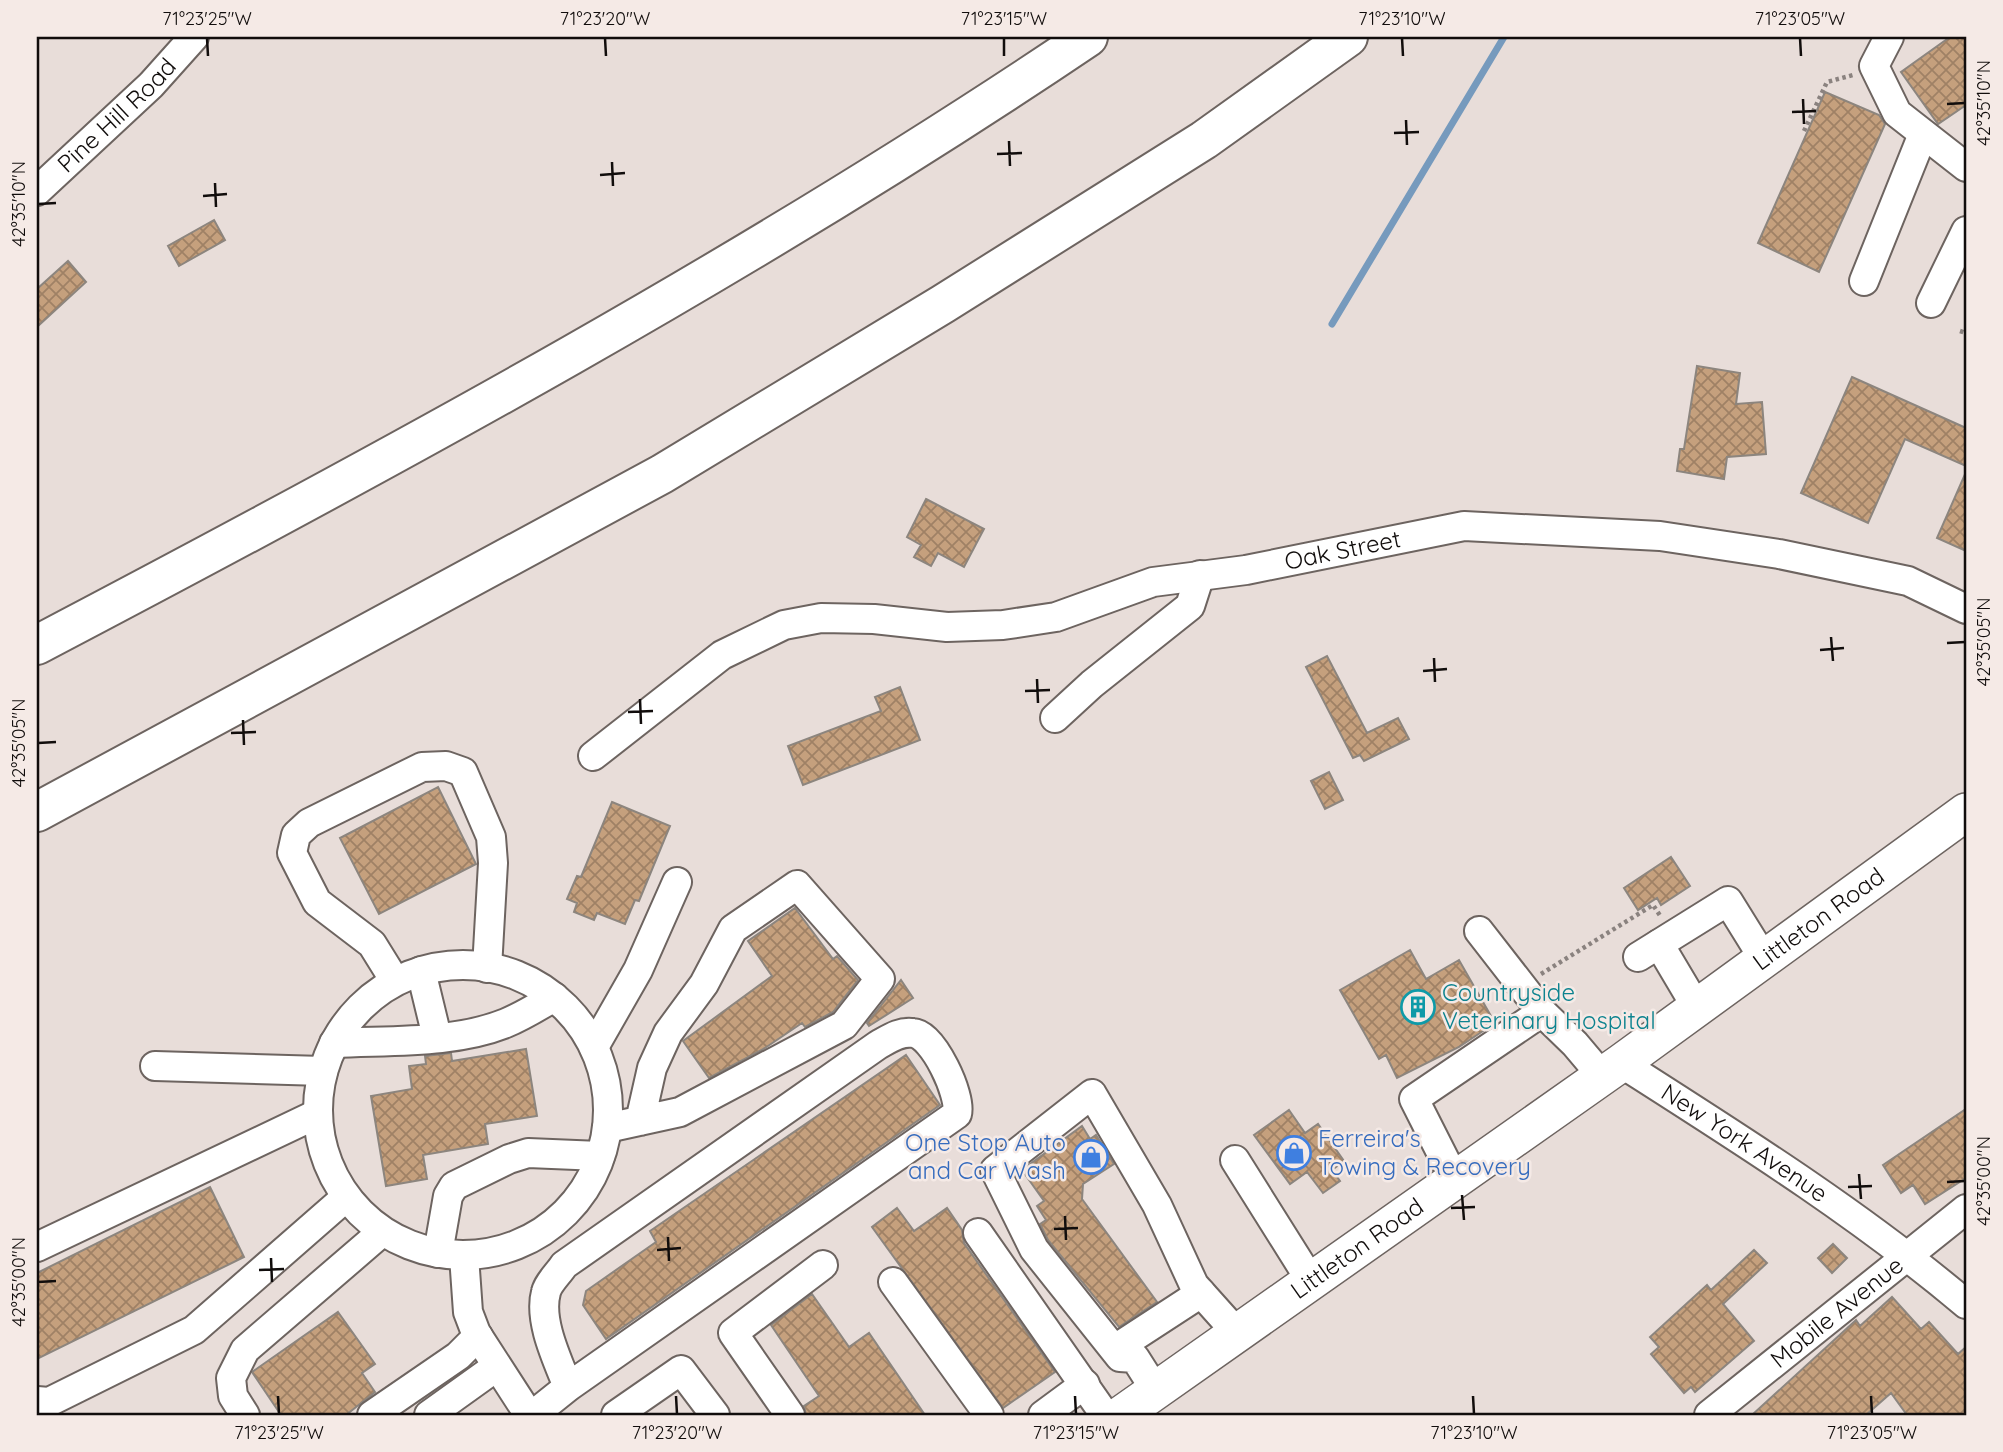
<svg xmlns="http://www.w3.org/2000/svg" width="2003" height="1452" font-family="Quicksand,sans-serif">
<defs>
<pattern id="building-cross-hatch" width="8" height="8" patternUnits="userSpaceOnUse" patternTransform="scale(1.75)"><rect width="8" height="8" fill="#c5a07d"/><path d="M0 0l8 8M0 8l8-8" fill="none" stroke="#9f8165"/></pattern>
</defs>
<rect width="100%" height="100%" fill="#e8ddd9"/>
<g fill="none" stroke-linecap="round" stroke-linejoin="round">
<!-- stream -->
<path stroke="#769abd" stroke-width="7" d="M 1332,324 L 1504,37"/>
</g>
<!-- building -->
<path fill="url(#building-cross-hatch)" stroke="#8c857e" stroke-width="2" d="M 1950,37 L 1966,37 L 1966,105 L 1938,124 L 1901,72 Z
M 1825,92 L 1879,115 L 1885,124 L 1819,272 L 1758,243 Z
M 214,220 L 225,240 L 179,266 L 168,246 Z
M 68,261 L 86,282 L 37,327 L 37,289 Z
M 1697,366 L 1740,373 L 1736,404 L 1762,402 L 1766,454 L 1727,457 L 1724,479 L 1677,471 L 1680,449 L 1684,449 Z
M 1852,377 L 1966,428 L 1966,466 L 1905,439 L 1868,523 L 1801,493 Z
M 1966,472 L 1966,551 L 1937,538 Z
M 926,499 L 984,529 L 964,567 L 938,553 L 931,566 L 914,557 L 921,545 L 907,537 Z
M 1327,656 L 1367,733 L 1398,718 L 1409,739 L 1364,761 L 1360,755 L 1353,758 L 1306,667 Z
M 900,687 L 920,740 L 803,785 L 788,746 L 881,711 L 875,697 Z
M 1329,772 L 1343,800 L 1325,809 L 1311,781 Z
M 438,787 L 476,864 L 379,914 L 340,838 Z
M 612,802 L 670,826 L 639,901 L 635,900 L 625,924 L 597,913 L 594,920 L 574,912 L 577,903 L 567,899 L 577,876 L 581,877 Z
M 1671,857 L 1690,886 L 1661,905 L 1657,898 L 1638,910 L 1624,888 Z
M 795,908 L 833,959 L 837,956 L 858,980 L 833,1012 L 805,1027 L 802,1023 L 765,1048 L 709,1078 L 683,1041 L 772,976 L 748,941 Z
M 1410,950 L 1426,979 L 1459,960 L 1495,1023 L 1459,1047 L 1397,1078 L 1386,1055 L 1379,1059 L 1340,990 Z
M 901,980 L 913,998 L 869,1026 L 867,1023 Z
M 526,1049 L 537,1116 L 485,1124 L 488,1144 L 423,1155 L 427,1179 L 386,1186 L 371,1096 L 412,1089 L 409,1066 L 426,1064 L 425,1056 L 451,1053 L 452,1061 Z
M 906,1055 L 940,1105 L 606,1339 L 583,1305 L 586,1291 L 656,1242 L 650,1231 Z
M 1966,1109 L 1966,1178 L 1925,1204 L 1913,1185 L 1901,1193 L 1883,1165 Z
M 1289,1110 L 1305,1133 L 1318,1124 L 1344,1161 L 1332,1170 L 1340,1181 L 1323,1193 L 1307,1172 L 1290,1184 L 1254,1135 Z
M 1082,1126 L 1090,1139 L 1096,1135 L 1114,1164 L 1083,1184 L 1082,1199 L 1157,1302 L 1119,1327 L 1048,1240 L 1040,1224 L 1046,1220 L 1037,1206 L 1044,1201 L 1022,1170 Z
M 210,1187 L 244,1257 L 37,1359 L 37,1273 Z
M 897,1208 L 914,1231 L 947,1208 L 962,1230 L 964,1243 L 1055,1372 L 1003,1408 L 872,1227 Z
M 1833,1244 L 1847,1258 L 1832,1273 L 1818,1258 Z
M 1754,1250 L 1767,1263 L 1723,1304 L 1754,1341 L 1695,1392 L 1691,1387 L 1684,1393 L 1651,1354 L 1659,1347 L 1650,1337 L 1707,1285 L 1711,1290 Z
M 812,1294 L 849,1347 L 869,1333 L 925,1415 L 806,1415 L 804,1406 L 819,1396 L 771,1325 Z
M 1892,1297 L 1921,1329 L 1929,1322 L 1958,1354 L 1966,1347 L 1966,1415 L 1907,1415 L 1891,1393 L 1866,1415 L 1752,1415 L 1856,1320 L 1860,1326 Z
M 338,1312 L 375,1364 L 362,1373 L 375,1392 L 346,1415 L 281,1415 L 252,1372 Z"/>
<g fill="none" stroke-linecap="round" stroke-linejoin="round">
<!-- minor casing -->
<g stroke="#6d6460" stroke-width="32">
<g id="minor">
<path d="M 1889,37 L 1874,66 L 1897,113 L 1966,167"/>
<path id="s1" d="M 37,191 L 151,85 L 194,37"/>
<path d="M 1864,281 L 1923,134"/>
<path d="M 1931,303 L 1966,231"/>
<path d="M 1055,718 L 1092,684 L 1190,606 L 1200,575"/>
<path id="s2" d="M 593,756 L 722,655 L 784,625 L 821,618 L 874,619 L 947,627 L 1003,625 L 1056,617 L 1153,582 L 1246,570 L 1464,526 L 1660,536 L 1779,554 L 1908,581 L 1966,609"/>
<path d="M 1479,931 L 1542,1012"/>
<path d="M 1659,944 L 1697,1008"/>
<path d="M 1638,957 L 1728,901 L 1764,959"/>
<circle cx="463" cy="1110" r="145"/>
<path d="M 421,971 L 437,1037"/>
<path d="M 395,981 L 372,944 L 317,902 L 292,853 L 296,835 L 309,823 L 422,767 L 446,766 L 463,772 L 491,837 L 493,863 L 487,968"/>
<path d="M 334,1043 C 390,1040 454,1044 506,1023 C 523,1016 539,1006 554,997"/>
<path d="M 594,1047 L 638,970 L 677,882"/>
<path id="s3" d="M 1621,1063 C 1740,1139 1858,1213 1966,1304"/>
<path d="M 155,1066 L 323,1071"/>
<path d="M 607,1128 L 680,1112 L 844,1025 L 880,979 L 797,885 L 733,929 L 704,984 L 668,1033 L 652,1068 L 640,1121"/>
<path d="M 1235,1160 L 1311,1281"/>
<path d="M 1455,1180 L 1414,1099 L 1542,1012 L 1575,1044 L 1602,1076"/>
<path d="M 978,1233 L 1105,1415"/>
<path d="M 37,1247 L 317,1114"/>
<path d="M 438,1253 L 448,1196 L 454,1186 L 509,1159 L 528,1153 L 600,1156"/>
<path d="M 464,1256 L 468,1312 L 476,1333 L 529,1415"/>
<path d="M 893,1282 L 989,1415"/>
<path d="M 1115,1349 L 1201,1293"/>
<path d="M 1156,1391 L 1135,1358 L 1120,1357 L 1034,1249 L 995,1170 L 1092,1094 L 1157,1205 L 1194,1285 L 1237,1333"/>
<path d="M 37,1401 L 49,1402 L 194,1330 L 345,1198"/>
<path d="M 245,1415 L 233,1396 L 231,1378 L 245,1350 L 382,1232"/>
<path d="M 372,1415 L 458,1356 L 478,1336"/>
<path d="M 429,1415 L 496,1367"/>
<path d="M 533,1415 L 568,1387 L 957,1114 C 962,1096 933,1034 913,1033 C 900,1031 889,1039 878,1045 L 564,1265 C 559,1273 548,1283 546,1292 C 538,1321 558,1361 568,1387"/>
<path d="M 616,1415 L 681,1370 L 715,1415"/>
<path d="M 790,1415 L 733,1333 L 823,1265"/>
<path d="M 1043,1415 L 1085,1384"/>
<path id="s4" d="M 1709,1415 L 1966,1209"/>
</g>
</g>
<!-- major casing -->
<g stroke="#6d6460" stroke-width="40">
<g id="major">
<path id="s5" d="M 1121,1415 L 1621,1063 L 1966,812"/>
</g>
</g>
<!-- highway casing -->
<g stroke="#6d6460" stroke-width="42">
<path id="highway" d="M 37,645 C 395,457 753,263 1088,37
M 37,812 L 662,474 L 943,304 L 1204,140 L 1348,37"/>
</g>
<!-- path -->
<path stroke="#8a827f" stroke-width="4.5" stroke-dasharray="3.5 3.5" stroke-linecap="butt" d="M 1804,131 L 1827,82 L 1853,75
M 1960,331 L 1966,333
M 1541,974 L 1653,905 L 1661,917"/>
<!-- minor -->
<use href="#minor" stroke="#fff" stroke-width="28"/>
<!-- major -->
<use href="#major" stroke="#fff" stroke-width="37"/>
<!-- highway -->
<use href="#highway" stroke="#fff" stroke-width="38"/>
</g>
<!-- ticks -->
<path fill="none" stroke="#110d0c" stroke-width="2.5" d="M 207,38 L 208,56M 605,38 L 606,56M 1004,38 L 1004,56M 1402,38 L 1403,56M 1800,38 L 1801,56M 1803,99 L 1804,124M 1947,104 L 1965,103M 1792,112 L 1816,111M 1406,120 L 1407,145M 1394,133 L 1419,132M 1009,141 L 1010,166M 997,154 L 1022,153M 612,162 L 613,186M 600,175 L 625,173M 215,183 L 216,207M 203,196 L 227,194M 38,204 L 56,203M 1831,637 L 1833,661M 1947,643 L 1965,642M 1820,650 L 1844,648M 1434,658 L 1435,682M 1423,671 L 1447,669M 1037,679 L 1038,703M 1025,691 L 1050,690M 640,699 L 641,724M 628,712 L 653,711M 243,720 L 244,745M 231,733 L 256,732M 38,743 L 56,742M 1859,1174 L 1861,1199M 1947,1182 L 1965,1181M 1848,1187 L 1872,1186M 1462,1195 L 1464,1220M 1451,1208 L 1475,1207M 1065,1216 L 1066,1240M 1054,1229 L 1078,1228M 668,1237 L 669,1261M 657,1250 L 681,1248M 271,1258 L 272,1282M 259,1270 L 284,1269M 38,1282 L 56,1281M 278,1396 L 279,1414M 676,1396 L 677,1414M 1075,1396 L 1076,1414M 1473,1396 L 1474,1414M 1871,1396 L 1872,1414"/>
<!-- icons -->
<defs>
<g id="building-ring" transform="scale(1.75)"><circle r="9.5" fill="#f5eae6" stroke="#0f9aa8" stroke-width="1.5"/><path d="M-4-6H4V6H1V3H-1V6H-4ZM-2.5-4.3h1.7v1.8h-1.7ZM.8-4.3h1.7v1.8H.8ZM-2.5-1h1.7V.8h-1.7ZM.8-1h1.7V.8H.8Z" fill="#0f9aa8"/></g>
<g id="shop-ring" transform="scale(1.75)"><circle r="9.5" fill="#f5eae6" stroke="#3f7fe0" stroke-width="1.5"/><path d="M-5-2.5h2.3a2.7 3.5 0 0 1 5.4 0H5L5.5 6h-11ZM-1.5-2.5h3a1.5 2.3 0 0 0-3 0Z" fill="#3f7fe0"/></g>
</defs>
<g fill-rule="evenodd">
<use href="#building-ring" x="1418" y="1007"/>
<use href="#shop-ring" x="1294" y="1153"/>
<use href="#shop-ring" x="1091" y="1157"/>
</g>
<g text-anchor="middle" stroke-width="5" stroke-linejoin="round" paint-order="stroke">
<!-- street labels -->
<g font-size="24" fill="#110d0c" stroke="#f5eae6">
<text dy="8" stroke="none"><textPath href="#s1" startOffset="110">Pine Hill Road</textPath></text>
<text dy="8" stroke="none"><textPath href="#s2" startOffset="802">Oak Street</textPath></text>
<text dy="8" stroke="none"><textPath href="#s5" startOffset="856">Littleton Road</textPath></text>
<text dy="8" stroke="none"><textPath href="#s3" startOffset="147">New York Avenue</textPath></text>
<text dy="8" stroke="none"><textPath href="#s5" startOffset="289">Littleton Road</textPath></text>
<text dy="8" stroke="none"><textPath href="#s4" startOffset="164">Mobile Avenue</textPath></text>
</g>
<!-- culture labels -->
<g font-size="24" fill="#0d838f" stroke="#f5eae6" text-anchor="start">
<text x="1442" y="1001">Countryside<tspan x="1442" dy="28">Veterinary Hospital</tspan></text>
</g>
<!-- shop labels -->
<g font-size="24" fill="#366cbe" stroke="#f5eae6" text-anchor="start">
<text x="1318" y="1147">Ferreira's<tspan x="1318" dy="28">Towing &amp; Recovery</tspan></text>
<text x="1066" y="1151" text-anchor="end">One Stop Auto<tspan x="1066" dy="28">and Car Wash</tspan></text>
</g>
</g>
<!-- border -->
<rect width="2003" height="1452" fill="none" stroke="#f5eae6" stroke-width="77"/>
<rect x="38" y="38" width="1927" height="1376" fill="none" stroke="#110d0c" stroke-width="2.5"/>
<g font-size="18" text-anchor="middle" fill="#110d0c">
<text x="207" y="25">71°23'25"W</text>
<text x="605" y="25">71°23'20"W</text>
<text x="1004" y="25">71°23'15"W</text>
<text x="1402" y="25">71°23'10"W</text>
<text x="1800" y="25">71°23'05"W</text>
<text transform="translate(1984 103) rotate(-90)" y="6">42°35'10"N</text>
<text transform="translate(19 204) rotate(-90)" y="6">42°35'10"N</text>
<text transform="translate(1984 642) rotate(-90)" y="6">42°35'05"N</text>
<text transform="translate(19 743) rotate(-90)" y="6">42°35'05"N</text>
<text transform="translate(1984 1181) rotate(-90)" y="6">42°35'00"N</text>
<text transform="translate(19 1282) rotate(-90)" y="6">42°35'00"N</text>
<text x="279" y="1439">71°23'25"W</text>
<text x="677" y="1439">71°23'20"W</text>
<text x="1076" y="1439">71°23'15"W</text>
<text x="1474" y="1439">71°23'10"W</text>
<text x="1872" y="1439">71°23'05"W</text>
</g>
</svg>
